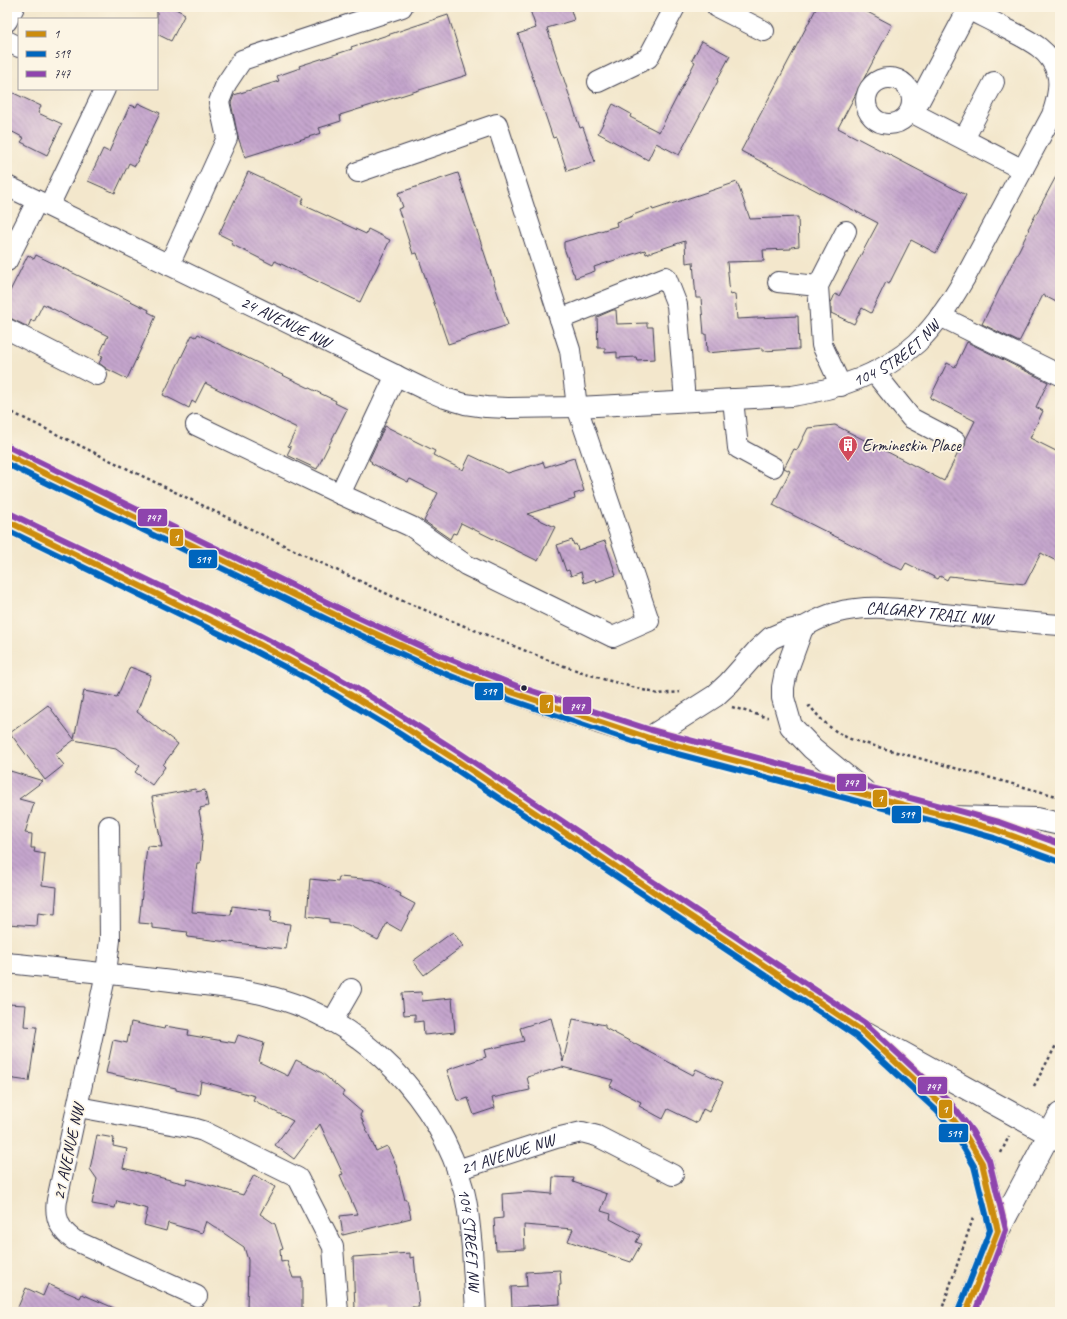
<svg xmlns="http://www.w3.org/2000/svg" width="1067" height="1319" font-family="Caveat,sans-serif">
<defs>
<pattern id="building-back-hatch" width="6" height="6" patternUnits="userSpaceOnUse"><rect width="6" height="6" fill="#c5a6cd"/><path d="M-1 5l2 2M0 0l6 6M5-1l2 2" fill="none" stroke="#a087a8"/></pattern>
</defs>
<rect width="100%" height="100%" fill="#fcf5e5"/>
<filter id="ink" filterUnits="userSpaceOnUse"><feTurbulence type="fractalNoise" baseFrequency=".025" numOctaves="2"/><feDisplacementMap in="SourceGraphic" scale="8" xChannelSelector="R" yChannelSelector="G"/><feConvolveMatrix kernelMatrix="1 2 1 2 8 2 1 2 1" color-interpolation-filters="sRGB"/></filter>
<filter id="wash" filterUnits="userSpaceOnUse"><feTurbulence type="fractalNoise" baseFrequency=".012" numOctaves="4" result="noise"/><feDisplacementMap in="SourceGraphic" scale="16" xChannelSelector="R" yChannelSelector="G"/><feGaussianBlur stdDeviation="0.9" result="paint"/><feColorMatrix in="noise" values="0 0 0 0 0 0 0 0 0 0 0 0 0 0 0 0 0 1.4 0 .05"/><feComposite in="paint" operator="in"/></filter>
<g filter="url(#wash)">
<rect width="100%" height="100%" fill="#f3e7cc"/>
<g id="blocks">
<!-- building -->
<path fill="url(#building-back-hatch)" d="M 157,7 L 172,7 L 185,14 L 171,41 L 157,34 Z
M 529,7 L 570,7 L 574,20 L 547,28 L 580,128 L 583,127 L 595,162 L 567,171 L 556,137 L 553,138 L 518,34 L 536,28 Z
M 817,7 L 858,7 L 892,25 L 838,128 L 966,195 L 936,253 L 911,240 L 889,284 L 886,282 L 871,313 L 862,308 L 854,324 L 831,313 L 831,303 L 835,294 L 839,296 L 878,223 L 741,151 Z
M 448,15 L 467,75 L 340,115 L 341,121 L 319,128 L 321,133 L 245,157 L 238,137 L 231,103 L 234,95 L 279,81 L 277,76 L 300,68 L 299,66 L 352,49 L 351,47 Z
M 702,41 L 730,56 L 717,80 L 718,81 L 679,155 L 656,143 L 648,160 L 598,133 L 613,104 L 631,114 L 630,117 L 659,132 L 695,62 L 692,60 Z
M 7,90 L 41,106 L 38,113 L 62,124 L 47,155 L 21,142 L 24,138 L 7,129 Z
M 138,103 L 160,113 L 135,166 L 129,163 L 115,193 L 88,181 L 103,149 L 109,152 L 130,105 L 136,107 Z
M 1060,169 L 1060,304 L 1043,295 L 1019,342 L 982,324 L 1029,230 L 1028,229 Z
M 248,172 L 304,198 L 301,204 L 366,234 L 368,229 L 390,240 L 360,302 L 275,261 L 273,265 L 231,244 L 233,241 L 219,234 Z
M 458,173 L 508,325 L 448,344 L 417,253 L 413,254 L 401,217 L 398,209 L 403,207 L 398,193 Z
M 737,182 L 750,219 L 798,217 L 799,246 L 791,247 L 791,249 L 763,250 L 764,261 L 727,262 L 730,295 L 735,294 L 737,319 L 798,316 L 799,349 L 762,351 L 762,348 L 707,353 L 706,334 L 704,334 L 701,298 L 696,298 L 693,262 L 686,263 L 685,241 L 646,254 L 645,250 L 594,267 L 595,271 L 575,278 L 574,273 L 573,273 L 564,248 L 564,242 L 617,226 L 616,222 L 633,216 L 633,215 L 652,208 L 653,210 Z
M 28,255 L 34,259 L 36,255 L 149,310 L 148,312 L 156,316 L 127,379 L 107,369 L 99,363 L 103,356 L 99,355 L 108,336 L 43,304 L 34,322 L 31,320 L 28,327 L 12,319 L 7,318 L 7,297 Z
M 613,310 L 616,310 L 617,324 L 647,323 L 647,327 L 653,327 L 655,359 L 637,360 L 636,357 L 617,358 L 617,352 L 605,353 L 605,348 L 598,348 L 597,317 Z
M 198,334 L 336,401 L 335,403 L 347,409 L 317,469 L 287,455 L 291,447 L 288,446 L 297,428 L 205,383 L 195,403 L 192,401 L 189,408 L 163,395 L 192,335 L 196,337 Z
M 967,342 L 1048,382 L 1036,407 L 1043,411 L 1030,438 L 1060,453 L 1060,563 L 1041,553 L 1025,584 L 949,576 L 947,580 L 940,576 L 938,579 L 906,563 L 902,570 L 773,505 L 790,471 L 784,468 L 794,449 L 797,450 L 808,428 L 835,425 L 944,481 L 959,451 L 965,446 L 966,439 L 975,421 L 930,398 L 947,363 L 955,367 Z
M 385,426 L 435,451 L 433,455 L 463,470 L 470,455 L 508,473 L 543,462 L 545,467 L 574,458 L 584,491 L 574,494 L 575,499 L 527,514 L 555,527 L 538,561 L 461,523 L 456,534 L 453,533 L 450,539 L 424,521 L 438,493 L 410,479 L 408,482 L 371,463 L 372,462 L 369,460 Z
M 572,540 L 574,545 L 576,544 L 578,550 L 605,541 L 616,575 L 596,582 L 595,579 L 584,583 L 581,572 L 571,576 L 569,570 L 566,571 L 557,545 Z
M 130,667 L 151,675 L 137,712 L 178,744 L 163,765 L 165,767 L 152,785 L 135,772 L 140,766 L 116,748 L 74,740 L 55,754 L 64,765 L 45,780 L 10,733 L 48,705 L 74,739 L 84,691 L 117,697 Z
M 7,770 L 43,781 L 19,799 L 34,803 L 25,833 L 32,834 L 31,848 L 35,848 L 34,852 L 45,854 L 42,885 L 57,887 L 55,915 L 38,913 L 37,926 L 7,924 Z
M 195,789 L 196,792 L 205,790 L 208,806 L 200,808 L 201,810 L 199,811 L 203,831 L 200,863 L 197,863 L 192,912 L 231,915 L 232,906 L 271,911 L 270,922 L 290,924 L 286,949 L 187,937 L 188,932 L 152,928 L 152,924 L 139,923 L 147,846 L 162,847 L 152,797 Z
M 339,877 L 374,880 L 401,894 L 400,896 L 415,904 L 401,931 L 387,923 L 378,940 L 348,925 L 329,923 L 329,919 L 307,916 L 310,879 L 338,882 Z
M 453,932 L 463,946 L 424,975 L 413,961 Z
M 421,992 L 422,1001 L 452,998 L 455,1032 L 424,1035 L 423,1021 L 415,1022 L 415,1014 L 404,1015 L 402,993 Z
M 7,1004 L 26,1005 L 24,1026 L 37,1027 L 29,1081 L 7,1078 Z
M 551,1018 L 563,1062 L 573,1019 L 605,1025 L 605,1028 L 693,1075 L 696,1069 L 723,1082 L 709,1112 L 703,1109 L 697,1123 L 668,1109 L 663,1119 L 639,1106 L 641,1102 L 610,1086 L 613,1080 L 562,1067 L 527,1077 L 530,1090 L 492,1098 L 495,1108 L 474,1115 L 468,1098 L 460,1101 L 459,1100 L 457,1100 L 447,1070 L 486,1057 L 484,1050 L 524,1041 L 520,1028 Z
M 131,1022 L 164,1029 L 165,1026 L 189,1030 L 188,1035 L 235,1043 L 238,1035 L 264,1043 L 259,1062 L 288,1076 L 296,1060 L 322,1073 L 344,1092 L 342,1095 L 362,1112 L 360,1115 L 376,1151 L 387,1146 L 396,1165 L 405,1200 L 407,1200 L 411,1218 L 343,1235 L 340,1216 L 357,1214 L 340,1175 L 343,1174 L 320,1124 L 294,1159 L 275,1145 L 293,1121 L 253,1100 L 255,1096 L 201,1081 L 199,1095 L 176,1090 L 176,1088 L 106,1073 L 113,1040 L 127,1043 Z
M 97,1135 L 114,1138 L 113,1146 L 127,1149 L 123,1168 L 186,1184 L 187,1179 L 191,1180 L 243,1195 L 254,1175 L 275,1187 L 260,1214 L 275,1224 L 283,1249 L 280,1250 L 281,1262 L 287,1261 L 293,1278 L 302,1278 L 302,1312 L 271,1312 L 271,1310 L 247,1309 L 248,1260 L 244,1247 L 206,1221 L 202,1233 L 168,1223 L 166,1231 L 144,1225 L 148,1209 L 117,1201 L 115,1208 L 92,1204 L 97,1179 L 90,1169 Z
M 553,1177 L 574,1178 L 573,1182 L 607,1194 L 601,1211 L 611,1214 L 610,1219 L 640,1235 L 636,1242 L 641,1244 L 631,1262 L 568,1241 L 573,1229 L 524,1225 L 525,1249 L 496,1250 L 494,1219 L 503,1218 L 502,1194 L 529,1192 L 552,1194 Z
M 410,1253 L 410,1258 L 414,1257 L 419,1307 L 412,1307 L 413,1312 L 386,1312 L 385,1309 L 355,1310 L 353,1257 Z
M 560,1270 L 561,1285 L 559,1285 L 560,1304 L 512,1307 L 511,1287 L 527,1286 L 526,1272 Z
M 48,1284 L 80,1298 L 82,1294 L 123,1312 L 16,1312 L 26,1288 L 43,1296 Z"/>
</g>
</g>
<g filter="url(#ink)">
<use href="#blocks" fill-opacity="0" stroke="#414051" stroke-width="1"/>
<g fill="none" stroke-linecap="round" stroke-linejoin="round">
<!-- minor casing -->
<g stroke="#414051" stroke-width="22">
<g id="minor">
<path d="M 717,7 L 764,31"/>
<path d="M 968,9 L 913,113 L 1023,170"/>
<path d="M 7,21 L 14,7"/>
<path d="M 7,41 L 19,47"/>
<circle cx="889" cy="101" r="23"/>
<path d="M 598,82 L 648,58 L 675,7"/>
<path d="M 964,139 L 994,82"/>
<path d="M 358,172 L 497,124 L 570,350 L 577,407 L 649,621 L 613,637 L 466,565 L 412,527 L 340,494 L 396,375"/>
<path id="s1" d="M 7,186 L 422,388 L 445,398 L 465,404 L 486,407 L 508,408 L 577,407 L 792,396 C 838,389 882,375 917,343 C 937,324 952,300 966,276 L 1052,115 C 1056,103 1061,86 1057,73 C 1050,48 1024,38 1003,27 C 990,20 977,14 964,7"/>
<path d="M 49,206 L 105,89"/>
<path d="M 7,261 L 37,201"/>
<path d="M 169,265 L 227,138 L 219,102 L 226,84 L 242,60 L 402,7"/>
<path d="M 778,282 L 818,286"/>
<path d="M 940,316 L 1060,375"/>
<path d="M 560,319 L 666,277 L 677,305 L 685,401"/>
<path d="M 7,329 L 97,375"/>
<path d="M 874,372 L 911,418 L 955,441"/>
<path d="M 841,386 L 822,345 L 818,286 L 846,231"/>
<path d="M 733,399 L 738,448 L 773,467"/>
<path d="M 196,425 L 340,494"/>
<path id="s2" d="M 802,628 C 813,622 823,616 835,613 C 870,603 909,610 944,614 C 983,618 1021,622 1060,625"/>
<path d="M 109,826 L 110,940 L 106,973 L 57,1200 C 54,1218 60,1230 74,1240 L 197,1296"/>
<path id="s3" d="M 7,963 C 64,969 122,975 179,982 C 210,986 242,988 272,997 C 364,1021 439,1100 464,1191 C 469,1210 470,1229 472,1248 C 473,1269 475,1291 476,1312"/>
<path d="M 332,1022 L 351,989"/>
<path d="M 78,1107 L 193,1128 L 203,1131 L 298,1178 L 333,1247 L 338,1312"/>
<path id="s4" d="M 457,1170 L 556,1138 L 582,1132 L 597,1136 L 673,1175"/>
</g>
</g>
<!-- major casing -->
<g stroke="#414051" stroke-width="24">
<path id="major" d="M 7,455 L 348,621 L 439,663 L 514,693 L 598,722 L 649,738 L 950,817 L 996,830 L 1060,853
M 7,521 L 251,640 L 321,677 L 390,718 L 456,760 L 861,1030 L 1060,1140
M 802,628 L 786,672 L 783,687 L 783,698 L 791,726 L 812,748 L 864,791
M 649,738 L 715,696 L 729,683 L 759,649 L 771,638 L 785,632 L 802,628
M 887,1054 L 943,1106 L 966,1136 L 982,1163 L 998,1231
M 966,1312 L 998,1231 L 1060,1114"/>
</g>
<!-- highway casing -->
<g stroke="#414051" stroke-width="24">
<path id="highway" d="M 950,817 L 1037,819 L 1060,824"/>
</g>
<!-- path -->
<path stroke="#414051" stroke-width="2.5" stroke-dasharray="3 3" stroke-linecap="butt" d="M 7,410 L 300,553 L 398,599 L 558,664 L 603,679 L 658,694 L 680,692
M 732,707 L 765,717 L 768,717
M 808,707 L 810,706 C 822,722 835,733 853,740 L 1060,797
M 1034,1086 L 1060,1038
M 1001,1153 L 1009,1136
M 941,1312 L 973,1218"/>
<!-- minor -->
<use href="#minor" stroke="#fff" stroke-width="20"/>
<!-- major -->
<use href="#major" stroke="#fff" stroke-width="22"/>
<!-- highway -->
<use href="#highway" stroke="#fff" stroke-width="22"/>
<!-- bus-1 casing -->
<g stroke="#fcf5e5" stroke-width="9">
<path id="bus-1" d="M 7,455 L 348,621 L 439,663 L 514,693 L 649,738 L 950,817 L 996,830 L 1060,853
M 7,521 L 251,640 L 321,677 L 390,718 L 456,760 L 861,1030 L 943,1106 L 966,1136 L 982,1163 L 998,1231 L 966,1312"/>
</g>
<!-- bus-2 casing -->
<g stroke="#fcf5e5" stroke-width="9">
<path id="bus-2" d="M 7,464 L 345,628 L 436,670 L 511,700 L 647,746 L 948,825 L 994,838 L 1057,861
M 7,530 L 247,647 L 317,684 L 386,725 L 452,767 L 856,1036 L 937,1111 L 959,1140 L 974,1166 L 990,1230 L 959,1309"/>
</g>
<!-- bus-3 casing -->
<g stroke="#fcf5e5" stroke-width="9">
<path id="bus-3" d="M 11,448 L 351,614 L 442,656 L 517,686 L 651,730 L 952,809 L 999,822 L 1060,844
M 11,514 C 115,565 222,613 324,670 C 371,695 416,725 460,753 L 865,1023 L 949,1101 L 972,1131 L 989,1160 L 1006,1230 L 975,1312"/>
</g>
<!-- bus-1 -->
<use href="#bus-1" stroke="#cc8c0c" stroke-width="6"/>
<!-- bus-2 -->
<use href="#bus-2" stroke="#0065bd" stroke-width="6"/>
<!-- bus-3 -->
<use href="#bus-3" stroke="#8e44ad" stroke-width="6"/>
</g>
</g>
<!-- icons -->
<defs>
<g id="building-pin" transform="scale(1)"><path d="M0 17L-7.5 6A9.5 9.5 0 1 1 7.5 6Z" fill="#d1495b" stroke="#fcf5e5"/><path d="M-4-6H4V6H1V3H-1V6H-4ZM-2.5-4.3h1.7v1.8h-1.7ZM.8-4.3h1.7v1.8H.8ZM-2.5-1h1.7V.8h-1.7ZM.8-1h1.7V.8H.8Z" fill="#fff"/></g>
</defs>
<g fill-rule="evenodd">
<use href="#building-pin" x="848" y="445"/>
</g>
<!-- markers -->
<circle fill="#22223b" stroke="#fcf5e5" stroke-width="1.5" cx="524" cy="688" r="3.5"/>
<g text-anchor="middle" stroke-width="3.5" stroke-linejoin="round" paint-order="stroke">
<!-- street labels -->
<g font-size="17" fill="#22223b" stroke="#fcf5e5">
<text dy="6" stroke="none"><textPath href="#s1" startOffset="310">24 AVENUE NW</textPath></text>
<text dy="6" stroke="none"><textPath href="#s1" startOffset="950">104 STREET NW</textPath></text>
<text dy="6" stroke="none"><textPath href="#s2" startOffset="131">CALGARY TRAIL NW</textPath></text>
<text dy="6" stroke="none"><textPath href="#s4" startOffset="53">21 AVENUE NW</textPath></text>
<text transform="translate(68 1152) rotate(-78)" y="6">21 AVENUE NW</text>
<text dy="6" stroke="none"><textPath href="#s3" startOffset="602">104 STREET NW</textPath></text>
</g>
<!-- poi labels -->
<g font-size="17" fill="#22223b" stroke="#fcf5e5" text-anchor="start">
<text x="862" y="451">Ermineskin Place</text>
</g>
</g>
<g stroke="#fcf5e5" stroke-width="1.5">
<rect x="137" y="508" width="31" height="19" rx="4" fill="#8e44ad"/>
<rect x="169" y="528" width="15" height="19" rx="4" fill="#cc8c0c"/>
<rect x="188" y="549" width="30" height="20" rx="4" fill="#0065bd"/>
<rect x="474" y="682" width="30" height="19" rx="4" fill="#0065bd"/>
<rect x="539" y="694" width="15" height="20" rx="4" fill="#cc8c0c"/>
<rect x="562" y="696" width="30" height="19" rx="4" fill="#8e44ad"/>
<rect x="836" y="773" width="31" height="19" rx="4" fill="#8e44ad"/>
<rect x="872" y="789" width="16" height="19" rx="4" fill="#cc8c0c"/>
<rect x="891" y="805" width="31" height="19" rx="4" fill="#0065bd"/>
<rect x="917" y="1076" width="31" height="19" rx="4" fill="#8e44ad"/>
<rect x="938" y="1099" width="15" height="20" rx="4" fill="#cc8c0c"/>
<rect x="938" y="1123" width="31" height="20" rx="4" fill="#0065bd"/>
</g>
<g font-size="11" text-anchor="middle" font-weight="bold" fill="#fff">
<text x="153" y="521">747</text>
<text x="176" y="541">1</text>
<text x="203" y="563">519</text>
<text x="489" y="695">519</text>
<text x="547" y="708">1</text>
<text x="577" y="710">747</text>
<text x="851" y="786">747</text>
<text x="880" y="802">1</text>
<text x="907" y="818">519</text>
<text x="933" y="1090">747</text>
<text x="945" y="1113">1</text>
<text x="954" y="1137">519</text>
</g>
<!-- margin -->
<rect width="1067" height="1319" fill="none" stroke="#fcf5e5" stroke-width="24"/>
<!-- legend -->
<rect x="18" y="18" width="140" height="72" fill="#fcf5e5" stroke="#a5a1a1"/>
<rect x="26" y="31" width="20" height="6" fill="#cc8c0c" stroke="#a5a1a1"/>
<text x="54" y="38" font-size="12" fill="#22223b">1</text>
<rect x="26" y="51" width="20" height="6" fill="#0065bd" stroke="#a5a1a1"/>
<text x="54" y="58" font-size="12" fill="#22223b">519</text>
<rect x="26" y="71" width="20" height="6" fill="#8e44ad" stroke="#a5a1a1"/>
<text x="54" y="78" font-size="12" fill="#22223b">747</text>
</svg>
